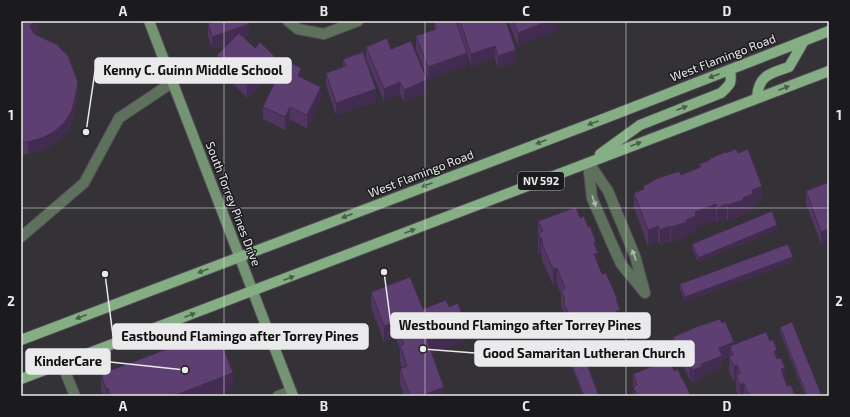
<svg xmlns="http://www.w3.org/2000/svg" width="850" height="417" font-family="'Exo 2',sans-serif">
<rect width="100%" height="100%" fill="#343236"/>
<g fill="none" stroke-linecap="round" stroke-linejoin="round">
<!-- lane casing -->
<g stroke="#514f53" stroke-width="12">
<path id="lane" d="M 588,163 L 592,198 L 612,244 L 621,264 L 645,293
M 589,163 L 608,191 L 635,256 L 644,289
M 21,237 L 84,183 L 119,118 L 173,82
M 62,364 L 75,396
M 278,396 L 291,391"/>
</g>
<!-- street casing -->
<g stroke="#514f53" stroke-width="12">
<path id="street" d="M 288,21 L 298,29 L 324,34 L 358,21"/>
</g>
<!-- secondary casing -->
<g stroke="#514f53" stroke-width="12">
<path id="secondary" d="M 149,21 L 293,396"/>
</g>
<!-- primary casing -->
<g stroke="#514f53" stroke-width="12">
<path id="primary" d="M 757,98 C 758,76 770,73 789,67 L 804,41
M 600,154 L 640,125 L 721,93 C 731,84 732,83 730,70
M 21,340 L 603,119 L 829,31
M 21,379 L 829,71"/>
</g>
<!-- lane -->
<use href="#lane" stroke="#5d715d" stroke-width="10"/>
<!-- street -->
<use href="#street" stroke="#5d715d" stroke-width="10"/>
<!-- secondary -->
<use href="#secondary" stroke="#749474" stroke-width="10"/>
<!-- primary -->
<use href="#primary" stroke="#85ae85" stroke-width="10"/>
</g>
<!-- wall -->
<path fill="#513661" d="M 21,21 L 37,31 L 34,34 L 78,95 L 75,111 L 72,123 L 65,135 L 54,144 L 42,151 L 28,154 L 21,155 Z
M 208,21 L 248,21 L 249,36 L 245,38 L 275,70 L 247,98 L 217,67 L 217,55 L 228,44 L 212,49 L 208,36 L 208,23 L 209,23 Z
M 456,21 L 506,21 L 516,62 L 498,69 L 495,58 L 471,67 L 467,54 L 467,65 L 428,80 L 416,49 L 416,36 L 434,30 L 434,22 L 456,23 Z
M 508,21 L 557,21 L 557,30 L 518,46 Z
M 366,47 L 391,49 L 427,93 L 404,103 L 400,94 L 384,101 L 366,59 Z
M 343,59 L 376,102 L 336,115 L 326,85 L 326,73 L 343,67 Z
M 301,77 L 321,99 L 307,128 L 290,120 L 285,130 L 263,119 L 263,107 Z
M 726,153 L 738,153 L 762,202 L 753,205 L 753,210 L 743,214 L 743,215 L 728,221 L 727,219 L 717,223 L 716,220 L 696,227 L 696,231 L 687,235 L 687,237 L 671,243 L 670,241 L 660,245 L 658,241 L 648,246 L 634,208 L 634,193 L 643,190 L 643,186 L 653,182 L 653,180 L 681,175 L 699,168 L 699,164 L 710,160 L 710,158 L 712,158 Z
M 829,182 L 821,244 L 806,204 L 806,191 Z
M 580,218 L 596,247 L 598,264 L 602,274 L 620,310 L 620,337 L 583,351 L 579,341 L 575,342 L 564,319 L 564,313 L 561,306 L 561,295 L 557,283 L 553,285 L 542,260 L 542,255 L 541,253 L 539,254 L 538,251 L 538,221 Z
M 777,230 L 698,262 L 692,249 L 692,244 Z
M 793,262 L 685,302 L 680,289 L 680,284 Z
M 371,292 L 423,309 L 449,307 L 466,341 L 432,354 L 444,396 L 404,396 L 400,384 L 400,369 L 402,368 L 400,361 L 400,349 L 395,337 L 384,342 L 371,307 Z
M 780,327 L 822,396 L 805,396 L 780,332 Z
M 673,337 L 734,344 L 777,359 L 787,386 L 795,396 L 739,396 L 736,390 L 736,381 L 734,382 L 729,372 L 729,357 L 722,360 L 722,369 L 702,376 L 702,380 L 693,383 L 692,380 L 690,381 L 684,367 L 680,369 L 673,350 Z
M 571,362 L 599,396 L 583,396 L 571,366 Z
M 674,371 L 682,379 L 690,396 L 633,396 L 633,374 Z
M 101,374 L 233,389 L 214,396 L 103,396 L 101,390 Z"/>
<!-- shaded-wall -->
<path fill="#422c4f" d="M 34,21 L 41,21 L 37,31 L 30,39 L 30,26 Z
M 548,21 L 557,21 L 557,30 L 518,46 L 518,33 Z
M 249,24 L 249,36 L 212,49 L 212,37 Z
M 495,46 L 495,58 L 471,67 L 471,54 Z
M 516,50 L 516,62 L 498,69 L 498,56 Z
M 467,53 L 467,65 L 428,80 L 428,67 Z
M 275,57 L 275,70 L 247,98 L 247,85 Z
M 301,68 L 301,80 L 298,76 Z
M 427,80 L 427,93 L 404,103 L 404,90 Z
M 78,82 L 78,95 L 75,111 L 72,123 L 65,135 L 54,144 L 42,151 L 28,154 L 28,142 Z
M 400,82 L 400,94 L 384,101 L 384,89 Z
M 321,87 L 321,99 L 307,128 L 307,115 Z
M 376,89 L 376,102 L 336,115 L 336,103 Z
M 290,107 L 290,120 L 285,130 L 285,117 Z
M 762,186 L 762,202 L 753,205 L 753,210 L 743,214 L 743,215 L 728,221 L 728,205 L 752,190 Z
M 716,204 L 716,220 L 696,227 L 696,231 L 687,235 L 687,237 L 671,243 L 671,227 L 686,220 L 695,212 Z
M 727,204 L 727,219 L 717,223 L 717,208 Z
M 777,225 L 777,230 L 698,262 L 698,258 Z
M 658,226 L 658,241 L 648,246 L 648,230 Z
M 670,226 L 670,241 L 660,245 L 660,230 Z
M 829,229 L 829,241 L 821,244 L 821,232 Z
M 541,237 L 541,253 L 539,254 L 539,238 Z
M 594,242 L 596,242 L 596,254 L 598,253 L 598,268 L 594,270 Z
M 793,257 L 793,262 L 685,302 L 685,297 Z
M 557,268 L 557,283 L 553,285 L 553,269 Z
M 617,298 L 617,311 L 620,310 L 620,337 L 583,351 L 583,336 L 616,299 Z
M 395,322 L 395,337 L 384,342 L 384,326 Z
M 579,325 L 579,341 L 575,342 L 575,327 Z
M 466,326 L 466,341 L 427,356 L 427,340 Z
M 734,342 L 734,355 L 730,346 L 730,357 L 722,360 L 722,369 L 702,376 L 702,380 L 693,383 L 693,370 L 719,348 Z
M 777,350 L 777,365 L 774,351 Z
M 684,355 L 684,367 L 680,369 L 680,356 Z
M 737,365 L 736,381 L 734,382 L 734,366 Z
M 692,368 L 692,380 L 690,381 L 690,369 Z
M 785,368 L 785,384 L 781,369 Z
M 233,373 L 233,389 L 214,396 L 173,396 Z
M 744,383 L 744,396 L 740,396 L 740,385 Z
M 444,387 L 444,396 L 421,396 Z
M 108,388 L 108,396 L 106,396 L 106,389 Z
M 635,390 L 635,396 L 634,396 L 634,391 Z"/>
<!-- building -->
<path fill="#5e3f71" stroke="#422c4f" d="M 21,21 L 34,21 L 30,26 L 34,34 L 56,44 L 68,56 L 78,82 L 75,98 L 72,110 L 65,122 L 54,132 L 42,138 L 28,142 L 21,142 Z
M 213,21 L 248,21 L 249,24 L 212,37 L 208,23 L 213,22 Z
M 438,21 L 456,21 L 467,53 L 428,67 L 416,36 L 436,29 L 434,22 Z
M 460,21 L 506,21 L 516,50 L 498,56 L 495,46 L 471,54 Z
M 513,21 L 548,21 L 518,33 Z
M 239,33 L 255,48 L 260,42 L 275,57 L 247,85 L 217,55 Z
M 387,38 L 391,49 L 411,41 L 427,80 L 404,90 L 400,82 L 384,89 L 366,47 Z
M 363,52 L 376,89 L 336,103 L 326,73 L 346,66 L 343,59 Z
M 285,60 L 301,68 L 298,76 L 321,87 L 307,115 L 290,107 L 285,117 L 263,107 Z
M 736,149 L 738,153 L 748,149 L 762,186 L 752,190 L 753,194 L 743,198 L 743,200 L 728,205 L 727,204 L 717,208 L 716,204 L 695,212 L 696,216 L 686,220 L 687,222 L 671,227 L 670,226 L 660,230 L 658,226 L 648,230 L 634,193 L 644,189 L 643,186 L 653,181 L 653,180 L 679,171 L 681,175 L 701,167 L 699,164 L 710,160 L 710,158 L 712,157 L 712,158 L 725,152 L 726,153 Z
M 829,182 L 829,229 L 821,232 L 806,191 Z
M 576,207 L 580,218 L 584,216 L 588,227 L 590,226 L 596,242 L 594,242 L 598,253 L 594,254 L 602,274 L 606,273 L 617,298 L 616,299 L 620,310 L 616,311 L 620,322 L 583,336 L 579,325 L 575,327 L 564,304 L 564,301 L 565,300 L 561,290 L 565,288 L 557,268 L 553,269 L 542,244 L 543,243 L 541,237 L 539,238 L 538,236 L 540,235 L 539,233 L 543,231 L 538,221 Z
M 772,211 L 777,225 L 698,258 L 692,244 Z
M 788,244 L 793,257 L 685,297 L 680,284 Z
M 410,277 L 423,309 L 446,300 L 449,307 L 458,303 L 466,326 L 427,340 L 444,387 L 421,396 L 410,396 L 400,369 L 407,366 L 400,346 L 404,344 L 395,322 L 384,326 L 371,292 Z
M 720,319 L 722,323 L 725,321 L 734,342 L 719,348 L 722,356 L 701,364 L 702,367 L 693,370 L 692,368 L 690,369 L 684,355 L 680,356 L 673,337 L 696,327 Z
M 792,322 L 822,396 L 807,396 L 780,327 Z
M 217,330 L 233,373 L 173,396 L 111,396 L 108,388 L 106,389 L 101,374 Z
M 766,332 L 770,341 L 773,339 L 777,350 L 774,351 L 777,359 L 781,358 L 785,368 L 781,369 L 787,386 L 791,385 L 795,395 L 792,396 L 749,396 L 744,383 L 740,385 L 736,375 L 740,373 L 737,365 L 734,366 L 729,357 L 733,355 L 730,346 Z
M 584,356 L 599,396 L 584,396 L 571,362 Z
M 670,359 L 674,371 L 678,369 L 682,379 L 684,381 L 690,394 L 688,395 L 688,396 L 637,396 L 635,390 L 634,391 L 633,388 L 634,388 L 634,386 L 637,385 L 633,374 Z"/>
<!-- one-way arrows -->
<defs><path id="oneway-solid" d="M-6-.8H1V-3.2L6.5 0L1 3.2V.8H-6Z"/></defs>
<g fill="#4b5d4b">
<use href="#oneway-solid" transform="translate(714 76) rotate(159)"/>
<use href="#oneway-solid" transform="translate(784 88) rotate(-21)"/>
<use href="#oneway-solid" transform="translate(682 108) rotate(-21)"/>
<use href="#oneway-solid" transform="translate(593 123) rotate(160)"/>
<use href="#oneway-solid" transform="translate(541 142) rotate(159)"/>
<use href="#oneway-solid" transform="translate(636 144) rotate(-21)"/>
<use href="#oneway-solid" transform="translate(427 185) rotate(159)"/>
<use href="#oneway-solid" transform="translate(347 216) rotate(159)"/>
<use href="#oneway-solid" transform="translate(410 231) rotate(-21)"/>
<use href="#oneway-solid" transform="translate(203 271) rotate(159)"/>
<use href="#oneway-solid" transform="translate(289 278) rotate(-21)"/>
<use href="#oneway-solid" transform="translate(190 315) rotate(-21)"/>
<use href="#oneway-solid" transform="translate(81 317) rotate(159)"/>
</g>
<g fill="#b2b9b3">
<use href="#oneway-solid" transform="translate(594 201) rotate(71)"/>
<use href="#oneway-solid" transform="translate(634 255) rotate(-110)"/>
</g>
<!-- grid -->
<path fill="none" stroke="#eae9ec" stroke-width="1" stroke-opacity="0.55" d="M 224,21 L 224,396M 425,21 L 425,396M 626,21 L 626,396M 21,208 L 829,208"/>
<g text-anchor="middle" stroke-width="3" stroke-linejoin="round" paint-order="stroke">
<!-- shield labels -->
<rect fill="#1b1a1c" stroke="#acabae" stroke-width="1" x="518" y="172" width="46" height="18" rx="3"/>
<g font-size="11" font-weight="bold" fill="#eae9ec">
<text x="541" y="185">NV 592</text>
</g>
<!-- street labels -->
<g font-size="12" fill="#eae9ec" stroke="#1b1a1c">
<text transform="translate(723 58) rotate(-21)" y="4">West Flamingo Road</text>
<text transform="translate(421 174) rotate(-21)" y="4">West Flamingo Road</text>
<text transform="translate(233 204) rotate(69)" y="4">South Torrey Pines Drive</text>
</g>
</g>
<!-- callouts -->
<path fill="none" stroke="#eae9ec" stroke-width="1.5" d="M86 132L95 71M384 272L391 325M105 274L113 336M423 349L475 353M185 370L110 362"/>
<g fill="#eae9ec" stroke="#1b1a1c" stroke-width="1.5">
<circle cx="86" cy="132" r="4"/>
<circle cx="384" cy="272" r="4"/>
<circle cx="105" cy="274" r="4"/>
<circle cx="423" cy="349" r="4"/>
<circle cx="185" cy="370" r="4"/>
</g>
<g fill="#eae9ec" stroke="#eae9ec" stroke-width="1.5">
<rect x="95" y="58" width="196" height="25" rx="4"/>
<rect x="391" y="313" width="259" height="25" rx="4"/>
<rect x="113" y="324" width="255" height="25" rx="4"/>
<rect x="475" y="341" width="219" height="25" rx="4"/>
<rect x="26" y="349" width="84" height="25" rx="4"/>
</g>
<g font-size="13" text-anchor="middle" font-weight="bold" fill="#111">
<text x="193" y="75">Kenny C. Guinn Middle School</text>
<text x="520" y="330">Westbound Flamingo after Torrey Pines</text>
<text x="240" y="341">Eastbound Flamingo after Torrey Pines</text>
<text x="584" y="358">Good Samaritan Lutheran Church</text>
<text x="68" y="366">KinderCare</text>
</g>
<!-- border -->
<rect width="850" height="417" fill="none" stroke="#1b1a1c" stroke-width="44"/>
<rect x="22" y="22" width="806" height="373" fill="none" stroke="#eae9ec" stroke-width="1.5"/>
<g font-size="13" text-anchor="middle" font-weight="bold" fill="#eae9ec">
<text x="123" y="16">A</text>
<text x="324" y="16">B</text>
<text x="526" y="16">C</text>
<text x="727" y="16">D</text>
<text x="11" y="120">1</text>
<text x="839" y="120">1</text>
<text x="11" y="306">2</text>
<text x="839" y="306">2</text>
<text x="123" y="411">A</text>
<text x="324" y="411">B</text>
<text x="526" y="411">C</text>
<text x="727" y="411">D</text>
</g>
</svg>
